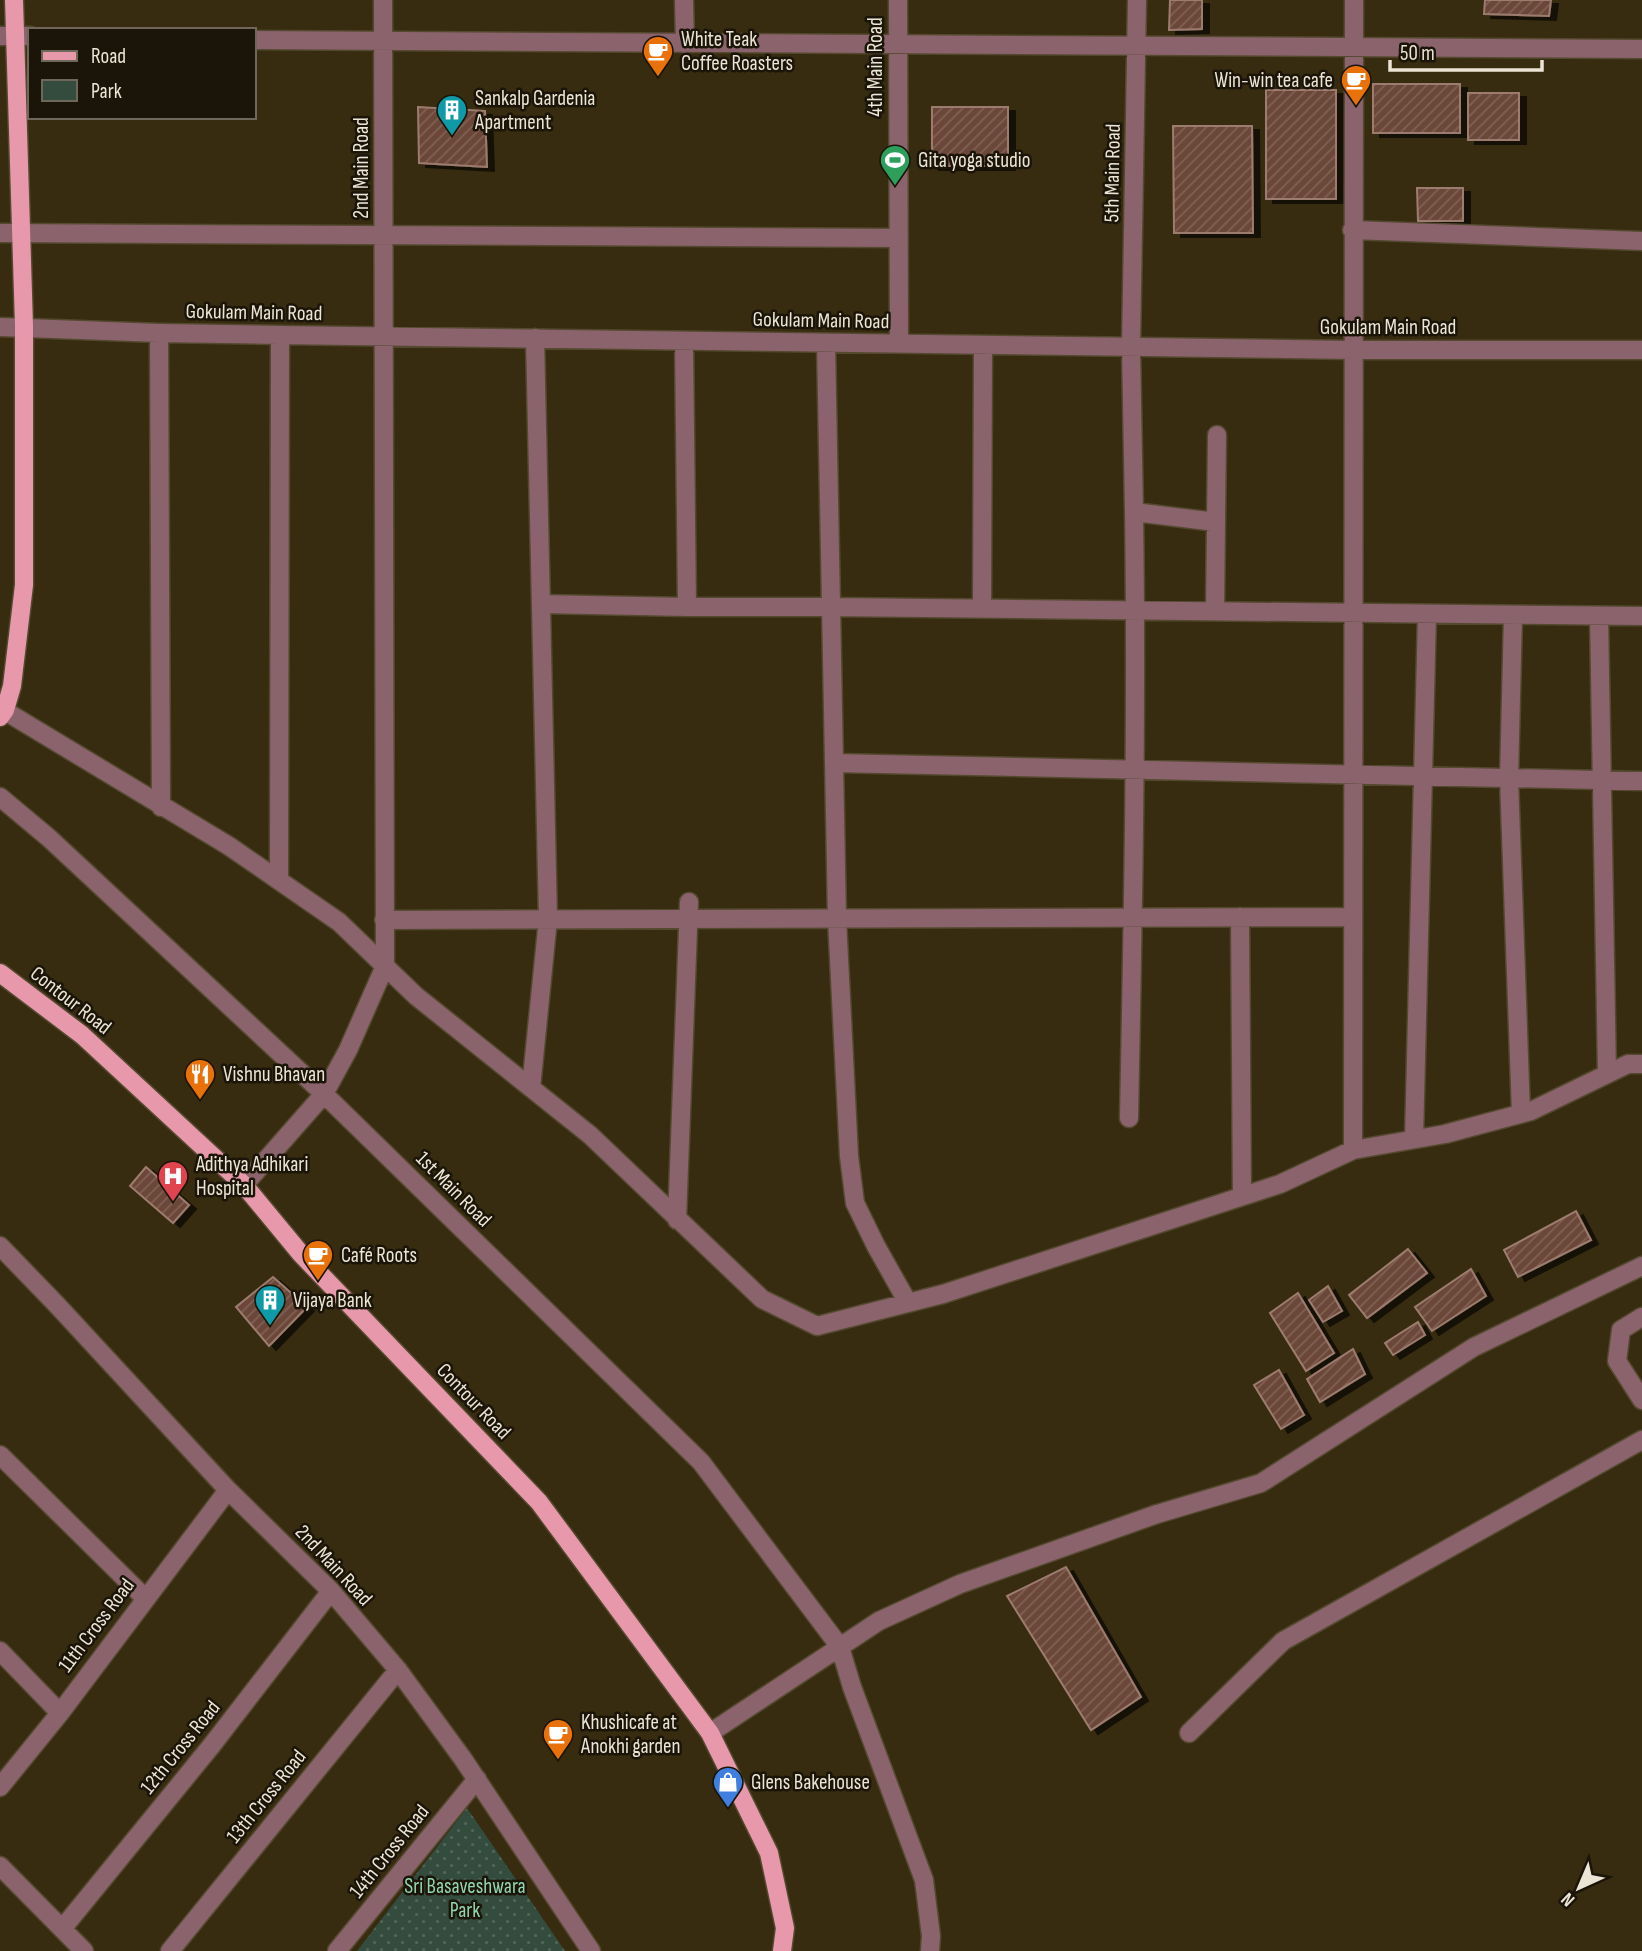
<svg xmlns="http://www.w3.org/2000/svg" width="1642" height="1951" font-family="'Sofia Sans Condensed',sans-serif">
<defs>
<pattern id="green-dots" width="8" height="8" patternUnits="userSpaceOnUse" patternTransform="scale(1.75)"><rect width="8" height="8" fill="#334c3e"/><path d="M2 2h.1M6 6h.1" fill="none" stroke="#516659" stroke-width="1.8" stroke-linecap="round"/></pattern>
<pattern id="building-hatch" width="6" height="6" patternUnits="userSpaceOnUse" patternTransform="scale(1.75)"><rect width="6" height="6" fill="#6b4738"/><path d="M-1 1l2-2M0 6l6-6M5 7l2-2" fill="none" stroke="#806154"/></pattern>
<filter id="shadow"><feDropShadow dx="7" dy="4" stdDeviation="0" flood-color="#0009"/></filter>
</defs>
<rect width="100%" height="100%" fill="#372b10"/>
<!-- green -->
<path fill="url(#green-dots)" d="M 467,1808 L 565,1951 L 357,1951 Z"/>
<!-- building -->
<path fill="url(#building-hatch)" stroke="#9d7c6f" stroke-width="2" filter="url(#shadow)" d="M 1170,0 L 1202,0 L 1202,29 L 1169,30 Z
M 1485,0 L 1551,0 L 1549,16 L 1484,14 Z
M 1373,84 L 1460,84 L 1460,133 L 1373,133 Z
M 1266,90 L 1336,90 L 1336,199 L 1266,199 Z
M 1468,93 L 1519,93 L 1519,140 L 1468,140 Z
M 418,107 L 485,111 L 487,167 L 419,163 Z
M 932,107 L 1008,107 L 1008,166 L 932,166 Z
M 1173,126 L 1252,126 L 1253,233 L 1174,233 Z
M 1417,188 L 1463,188 L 1463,221 L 1418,221 Z
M 146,1167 L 189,1205 L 173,1223 L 130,1186 Z
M 1576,1211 L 1591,1240 L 1518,1277 L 1504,1250 Z
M 1408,1249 L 1427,1273 L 1367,1318 L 1349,1295 Z
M 1471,1269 L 1486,1296 L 1432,1331 L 1415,1307 Z
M 273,1277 L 307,1307 L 269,1346 L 236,1307 Z
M 1328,1286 L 1342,1311 L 1323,1322 L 1309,1300 Z
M 1298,1293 L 1334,1353 L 1306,1371 L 1270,1313 Z
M 1418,1322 L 1425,1335 L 1393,1355 L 1385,1343 Z
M 1353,1349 L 1365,1374 L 1320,1402 L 1307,1379 Z
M 1279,1370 L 1304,1415 L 1281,1429 L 1254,1385 Z
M 1066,1567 L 1141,1697 L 1091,1730 L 1007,1596 Z"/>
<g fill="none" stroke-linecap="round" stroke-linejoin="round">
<!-- minor casing -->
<g stroke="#54492f" stroke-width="21">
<path id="minor" d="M 684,0 L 685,44
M 898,0 L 899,344
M 1137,0 L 1131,347 L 1134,512 L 1216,522 L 1217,435
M 0,36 L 30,36
M 254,40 L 1642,49
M 1352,230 L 1642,241
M 0,233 L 898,238
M 0,327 L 159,333 L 280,335 L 1353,350 L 1642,350
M 159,333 L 161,807
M 684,341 L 687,607
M 826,343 L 837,919 L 849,1156 L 855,1203 L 876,1246 L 908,1303
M 541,604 L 687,607 L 831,607 L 1642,616
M 982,609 L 983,345
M 1215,611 L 1216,522
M 1513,615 L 1509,779 L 1521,1113
M 1599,616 L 1607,1074
M 0,708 L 229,846 L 339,922 L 416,996 L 590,1135 L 762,1299 L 817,1326 L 943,1294 L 1280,1184 L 1353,1150 L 1445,1134 L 1531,1111 L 1628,1064 L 1642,1064
M 834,763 L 1642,781
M 0,797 L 49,838 L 324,1094 L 701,1462 L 840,1647 L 852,1687 L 924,1880 L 931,1936 L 930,1951
M 279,880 L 280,335
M 1240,917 L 1242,1196
M 384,920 L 1353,917
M 531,1088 L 548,919 L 535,338
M 1129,1118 C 1133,916 1137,714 1134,512
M 1414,1139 L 1427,614
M 1353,1150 L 1354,0
M 244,1185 L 324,1094 L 348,1050 L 385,966 L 383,0
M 677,1220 L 689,902
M 0,1246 L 57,1305 L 228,1490 L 331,1591 L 398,1670 L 463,1759 L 591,1951
M 1642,1317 L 1621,1330 L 1617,1361 L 1642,1400
M 0,1455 L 145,1598
M 0,1651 L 60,1713
M 710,1733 L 879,1621 L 960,1584 L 1157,1514 L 1261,1483 L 1474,1347 L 1642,1266
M 1189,1733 L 1283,1641 L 1642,1440
M 0,1787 L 60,1713 L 228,1490
M 0,1866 L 84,1951
M 62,1929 L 212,1745 L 331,1591
M 170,1951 L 398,1670
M 337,1951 L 477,1779"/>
</g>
<!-- major casing -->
<g stroke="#54492f" stroke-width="21">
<path id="major" d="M 0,717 L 5,710 L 12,686 L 24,585 L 24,326 L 14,0
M 0,973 L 82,1035 L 244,1185 L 301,1254 L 539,1502 L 710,1733 L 769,1853 L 785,1928 L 782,1951"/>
</g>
<!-- minor -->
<use href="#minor" stroke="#8a636c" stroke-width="18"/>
<!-- major -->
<use href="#major" stroke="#e798aa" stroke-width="18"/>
</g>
<!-- icons -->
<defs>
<g id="cafe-pin" transform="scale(1.575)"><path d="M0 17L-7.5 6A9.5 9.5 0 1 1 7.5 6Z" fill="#e8710a" stroke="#1a1409"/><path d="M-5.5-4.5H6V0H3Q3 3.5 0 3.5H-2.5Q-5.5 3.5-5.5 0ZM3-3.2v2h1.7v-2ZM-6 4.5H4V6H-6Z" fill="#fff"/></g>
<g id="building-pin" transform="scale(1.575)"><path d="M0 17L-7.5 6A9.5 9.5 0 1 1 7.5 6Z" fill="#0f9aa8" stroke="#1a1409"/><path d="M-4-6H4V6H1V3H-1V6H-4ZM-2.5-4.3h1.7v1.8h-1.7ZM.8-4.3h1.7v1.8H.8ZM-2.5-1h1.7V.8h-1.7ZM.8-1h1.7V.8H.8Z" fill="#fff"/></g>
<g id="stadium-pin" transform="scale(1.575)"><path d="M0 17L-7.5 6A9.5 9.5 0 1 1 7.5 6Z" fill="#2e9e5b" stroke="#1a1409"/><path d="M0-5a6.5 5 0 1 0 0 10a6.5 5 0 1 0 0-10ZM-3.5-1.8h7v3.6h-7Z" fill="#fff"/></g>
<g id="restaurant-pin" transform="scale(1.575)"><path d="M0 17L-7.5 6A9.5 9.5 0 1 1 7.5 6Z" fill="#e8710a" stroke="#1a1409"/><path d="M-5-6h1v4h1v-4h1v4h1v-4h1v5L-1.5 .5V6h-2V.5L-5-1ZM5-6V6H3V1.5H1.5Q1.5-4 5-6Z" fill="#fff"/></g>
<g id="hospital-pin" transform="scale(1.575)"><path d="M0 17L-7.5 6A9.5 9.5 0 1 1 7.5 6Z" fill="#e0444e" stroke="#1a1409"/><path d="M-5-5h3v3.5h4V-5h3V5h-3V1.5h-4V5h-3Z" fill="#fff"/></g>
<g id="shop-pin" transform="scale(1.575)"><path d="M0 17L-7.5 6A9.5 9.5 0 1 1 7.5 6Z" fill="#3f7fe0" stroke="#1a1409"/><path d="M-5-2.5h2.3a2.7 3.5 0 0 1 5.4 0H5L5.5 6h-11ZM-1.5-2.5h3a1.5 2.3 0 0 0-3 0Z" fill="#fff"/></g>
</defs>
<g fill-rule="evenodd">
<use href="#cafe-pin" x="658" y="51"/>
<use href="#cafe-pin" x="1356" y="80"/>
<use href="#building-pin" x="452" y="110"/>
<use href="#stadium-pin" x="895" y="160"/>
<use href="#restaurant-pin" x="200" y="1074"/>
<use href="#hospital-pin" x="173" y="1176"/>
<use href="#cafe-pin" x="318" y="1255"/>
<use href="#building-pin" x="270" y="1300"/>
<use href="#cafe-pin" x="558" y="1734"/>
<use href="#shop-pin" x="728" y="1782"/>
</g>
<g text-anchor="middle" stroke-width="5" stroke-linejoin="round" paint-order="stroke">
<!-- poi labels -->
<g font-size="21" fill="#ece4d4" stroke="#1a1409" text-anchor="start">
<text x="681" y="46">White Teak<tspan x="681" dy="24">Coffee Roasters</tspan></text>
<text x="1333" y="87" text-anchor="end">Win-win tea cafe</text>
<text x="475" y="105">Sankalp Gardenia<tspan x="475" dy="24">Apartment</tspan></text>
<text x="918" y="167">Gita yoga studio</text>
<text x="223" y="1081">Vishnu Bhavan</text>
<text x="196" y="1171">Adithya Adhikari<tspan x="196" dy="24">Hospital</tspan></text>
<text x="341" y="1262">Café Roots</text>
<text x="293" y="1307">Vijaya Bank</text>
<text x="581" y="1729">Khushicafe at<tspan x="581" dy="24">Anokhi garden</tspan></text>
<text x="751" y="1789">Glens Bakehouse</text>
</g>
<!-- street labels -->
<g font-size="21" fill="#ece4d4" stroke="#1a1409">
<text transform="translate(875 67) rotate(-90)" y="7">4th Main Road</text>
<text transform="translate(361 168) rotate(-90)" y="7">2nd Main Road</text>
<text transform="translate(1112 173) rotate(-89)" y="7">5th Main Road</text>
<text transform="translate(254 312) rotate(1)" y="7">Gokulam Main Road</text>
<text transform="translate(821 320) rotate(1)" y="7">Gokulam Main Road</text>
<text x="1388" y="334">Gokulam Main Road</text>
<text transform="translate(71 1000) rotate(38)" y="7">Contour Road</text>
<text transform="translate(454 1189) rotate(45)" y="7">1st Main Road</text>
<text transform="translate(474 1401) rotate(46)" y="7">Contour Road</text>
<text transform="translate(334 1565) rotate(47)" y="7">2nd Main Road</text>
<text transform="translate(96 1625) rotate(-53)" y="7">11th Cross Road</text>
<text transform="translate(180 1747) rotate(-51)" y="7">12th Cross Road</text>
<text transform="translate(266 1796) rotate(-51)" y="7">13th Cross Road</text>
<text transform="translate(389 1851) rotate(-51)" y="7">14th Cross Road</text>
</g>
<!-- park labels -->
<g font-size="21" fill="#93d5b1" stroke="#1a1409">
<text x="465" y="1893">Sri Basaveshwara<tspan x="465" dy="24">Park</tspan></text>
</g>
</g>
<!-- legend -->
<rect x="28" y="28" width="228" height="91" fill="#1a1409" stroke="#6e675a" stroke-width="2"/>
<rect x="42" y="51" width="35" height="10" fill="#e798aa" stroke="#6e675a" stroke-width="2"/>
<text x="91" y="63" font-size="21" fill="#ece4d4">Road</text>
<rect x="42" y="80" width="35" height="21" fill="#334c3e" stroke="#6e675a" stroke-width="2"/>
<text x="91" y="98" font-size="21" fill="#ece4d4">Park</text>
<!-- north arrow -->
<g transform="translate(1579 1888) rotate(224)" stroke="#1a1409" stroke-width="5" paint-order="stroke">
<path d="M0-5L12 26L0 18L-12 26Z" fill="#ece4d4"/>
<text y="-10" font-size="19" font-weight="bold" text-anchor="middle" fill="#ece4d4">N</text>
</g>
<!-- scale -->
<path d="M1390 60v10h152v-10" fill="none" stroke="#ece4d4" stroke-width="3.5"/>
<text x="1400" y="60" font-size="21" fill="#ece4d4" stroke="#1a1409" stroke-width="5" paint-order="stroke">50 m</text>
</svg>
